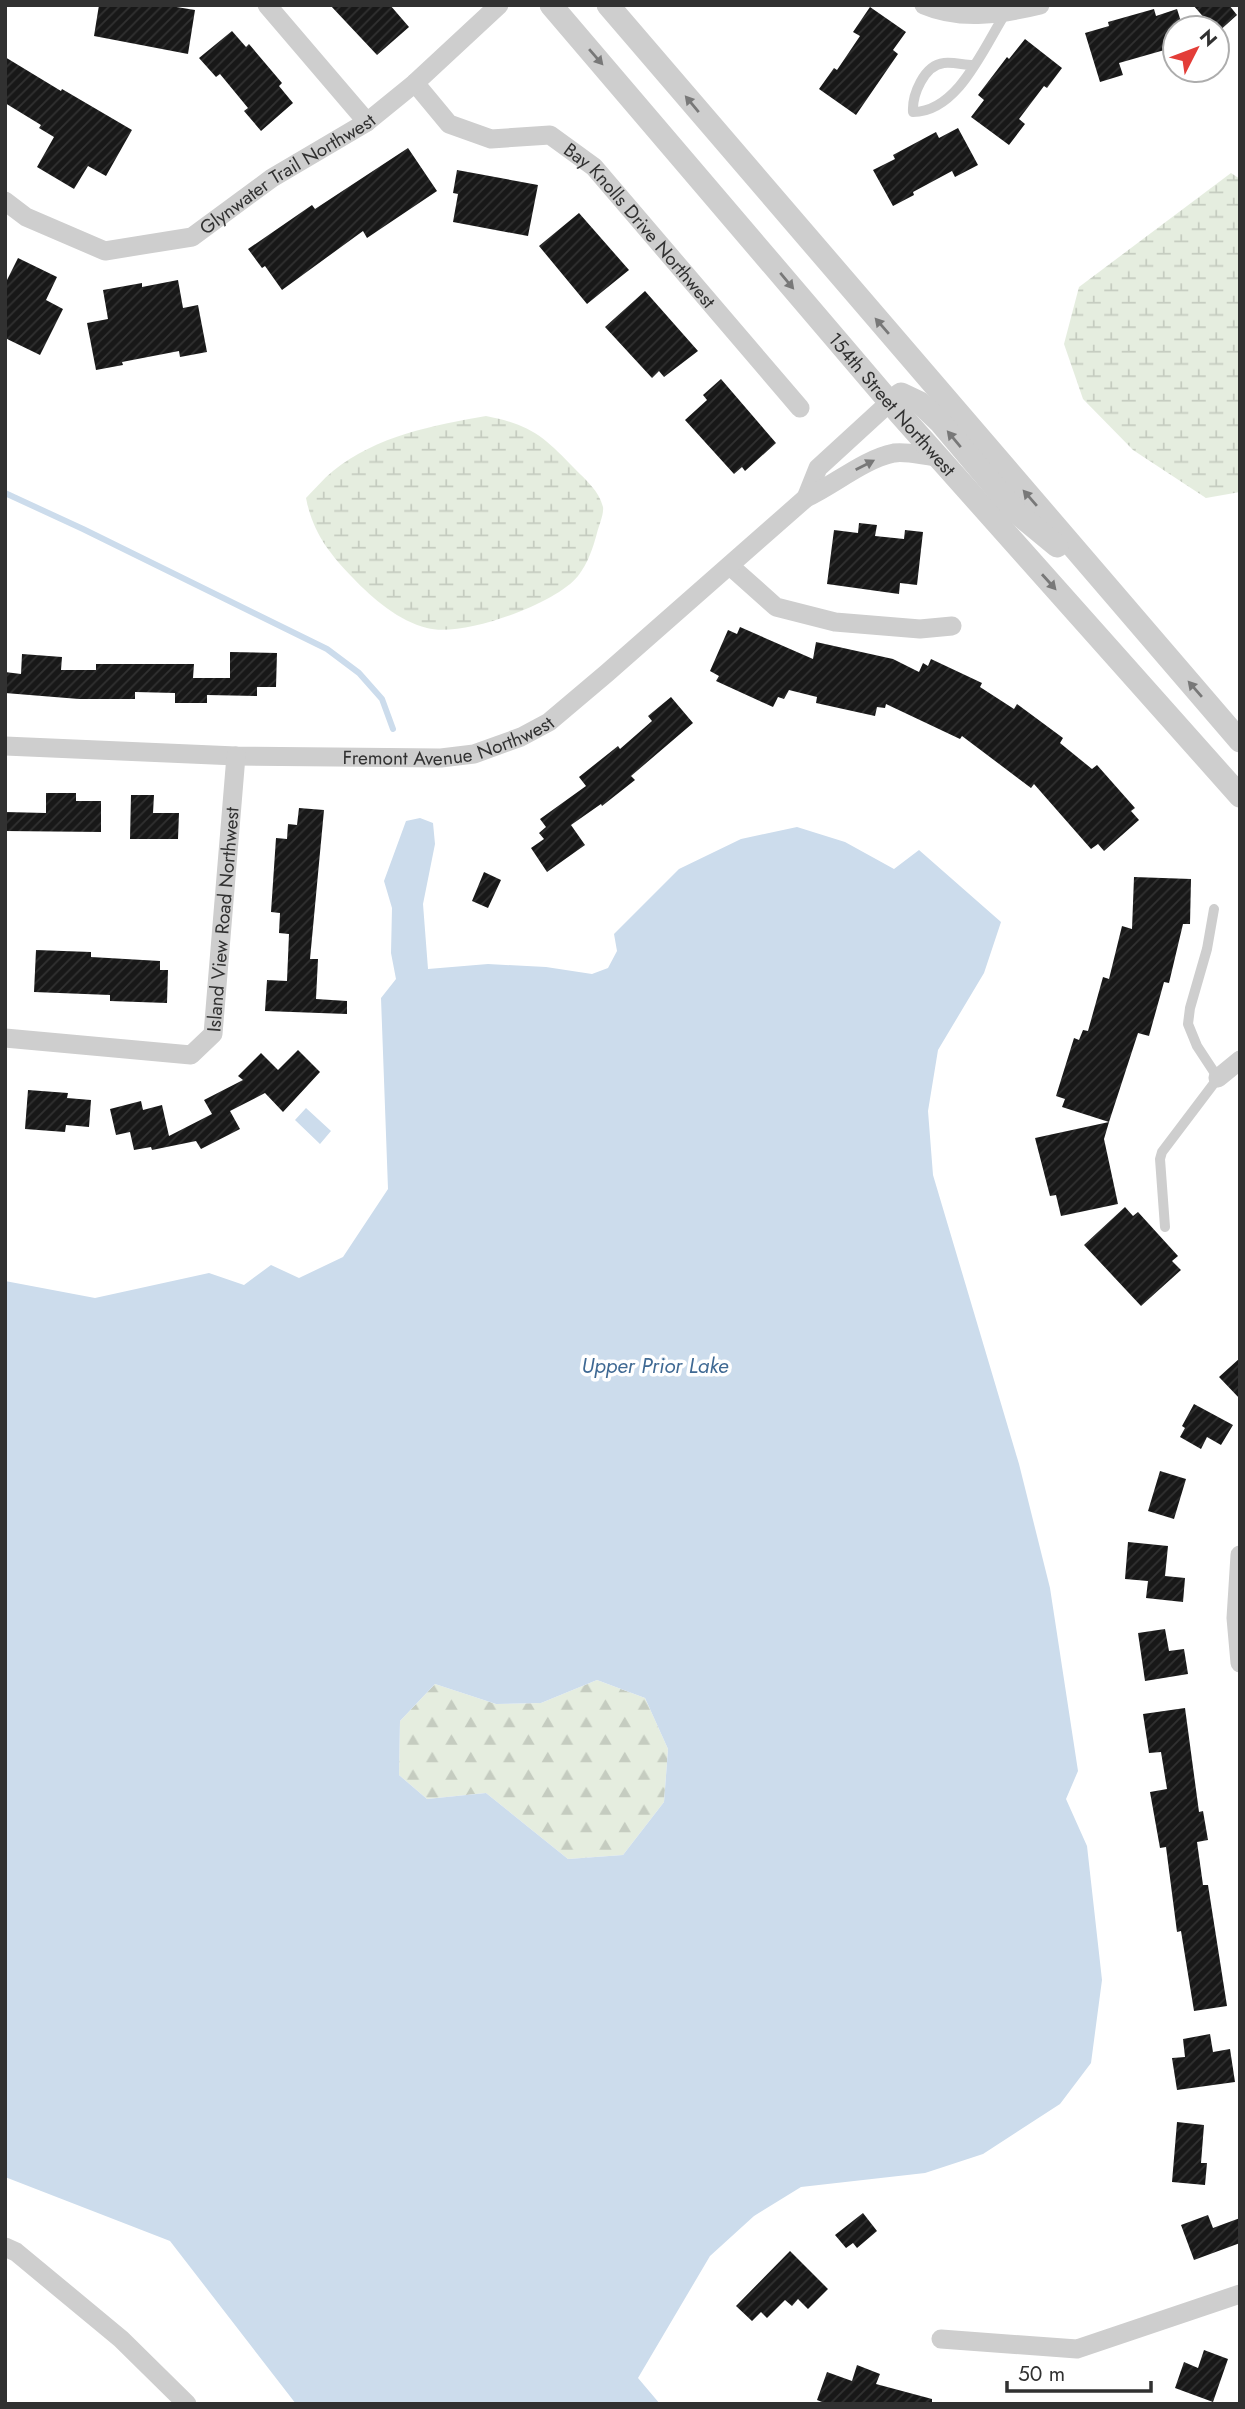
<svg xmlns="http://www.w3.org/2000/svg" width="1245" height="2409" font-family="Jost,sans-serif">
<defs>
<pattern id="forest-firs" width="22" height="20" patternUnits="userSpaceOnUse" patternTransform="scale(1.75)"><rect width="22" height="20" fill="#e5eddf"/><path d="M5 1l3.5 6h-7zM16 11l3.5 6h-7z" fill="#c5ccc0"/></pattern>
<pattern id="wetland-marsh" width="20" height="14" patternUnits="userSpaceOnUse" patternTransform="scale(1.75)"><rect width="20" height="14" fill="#e5eddf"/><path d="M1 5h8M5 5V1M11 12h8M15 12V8" fill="none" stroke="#c5ccc0"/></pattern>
<pattern id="building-hatch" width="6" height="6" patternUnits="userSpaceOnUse" patternTransform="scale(1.75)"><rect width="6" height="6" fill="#181818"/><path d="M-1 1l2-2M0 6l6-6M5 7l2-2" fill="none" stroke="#313131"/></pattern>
</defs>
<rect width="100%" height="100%" fill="#fff"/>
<!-- forest -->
<path fill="url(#forest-firs)" d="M 597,1680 L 645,1698 L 668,1749 L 664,1802 L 623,1855 L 568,1859 L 486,1793 L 427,1799 L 399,1775 L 400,1721 L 435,1684 L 496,1704 L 541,1703 Z"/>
<!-- wetland -->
<path fill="url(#wetland-marsh)" d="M 1231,173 L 1240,179 L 1240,492 L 1206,498 L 1133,450 L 1083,399 L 1064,344 L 1079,287 Z
M 486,416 C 532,425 544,437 575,469 C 586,480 599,491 603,507 C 604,514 599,525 597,533 C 593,548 588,563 578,576 C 556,604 462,638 427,628 C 399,621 373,599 353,578 C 329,553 313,533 306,498 C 315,489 323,479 333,471 C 376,436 434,425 486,416 Z"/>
<!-- water -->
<path fill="#ccdcec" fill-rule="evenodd" d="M 420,818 L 433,823 L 435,844 L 423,904 L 428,969 L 488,964 L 546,967 L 592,974 L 608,968 L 617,951 L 614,934 L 679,869 L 741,839 L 797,827 L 845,842 L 894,869 L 919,850 L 1001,922 L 984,973 L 938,1050 L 928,1111 L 933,1175 L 1019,1464 L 1050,1588 L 1078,1771 L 1066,1799 L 1087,1846 L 1102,1980 L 1091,2063 L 1060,2104 L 983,2154 L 925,2173 L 801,2187 L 754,2216 L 710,2256 L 638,2378 L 660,2404 L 296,2404 L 170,2241 L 5,2177 L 5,1281 L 95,1298 L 209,1273 L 244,1285 L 271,1265 L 299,1278 L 343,1257 L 388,1189 L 381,998 L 396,979 L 391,953 L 392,908 L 384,881 L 406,821 ZM 597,1680 L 645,1698 L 668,1749 L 664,1802 L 623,1855 L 568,1859 L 486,1793 L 427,1799 L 399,1775 L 400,1721 L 435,1684 L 496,1704 L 541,1703 Z
M 306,1108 L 331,1131 L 320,1144 L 295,1120 Z"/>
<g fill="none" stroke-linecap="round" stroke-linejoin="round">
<!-- stream -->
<path stroke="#ccdcec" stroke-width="6" d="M 5,493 L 83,529 L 327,649 L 359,673 L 382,699 L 393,729"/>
</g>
<!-- building -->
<path fill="url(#building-hatch)" d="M 99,5 L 164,5 L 195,10 L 188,54 L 94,36 Z
M 330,5 L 390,5 L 409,27 L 377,55 Z
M 1193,5 L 1229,5 L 1237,15 L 1217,33 L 1217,28 L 1213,28 Z
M 870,7 L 906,32 L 893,50 L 898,54 L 856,115 L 819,89 L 834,68 L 837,70 L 860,36 L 853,32 Z
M 1154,9 L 1156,16 L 1177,9 L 1183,28 L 1175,28 L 1175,47 L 1119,63 L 1123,75 L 1100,82 L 1085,33 L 1109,26 L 1108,22 Z
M 232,31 L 246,47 L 249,44 L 282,83 L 279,86 L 293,103 L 261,131 L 244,111 L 248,108 L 220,74 L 216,77 L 199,58 Z
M 1025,39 L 1062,68 L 1047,88 L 1044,86 L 1019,119 L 1025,124 L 1009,145 L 971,117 L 984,100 L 978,95 L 1007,57 L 1009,59 Z
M 5,57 L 61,91 L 62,89 L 132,130 L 106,176 L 88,166 L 74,189 L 37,167 L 54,137 L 39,128 L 41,125 L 5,103 Z
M 958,128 L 978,165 L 955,177 L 952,171 L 913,192 L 914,195 L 893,206 L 873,170 L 895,159 L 893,155 L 936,132 L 939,138 Z
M 408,148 L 437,191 L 367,238 L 363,231 L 282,290 L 265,266 L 262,268 L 248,249 L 312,205 L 315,209 Z
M 457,170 L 538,185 L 528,236 L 453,222 L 458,194 L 453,193 Z
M 579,213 L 629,270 L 587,304 L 539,246 Z
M 18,258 L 57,277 L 46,300 L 63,309 L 40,355 L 5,338 L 5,284 Z
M 178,280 L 183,308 L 198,305 L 207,352 L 180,357 L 179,351 L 122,362 L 123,365 L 96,370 L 87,323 L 108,319 L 103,290 L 142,283 L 142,287 Z
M 645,291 L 698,351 L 664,377 L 659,371 L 652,378 L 605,327 Z
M 721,379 L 776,443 L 745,471 L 742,467 L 734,474 L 685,420 L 707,400 L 703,395 Z
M 859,523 L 877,525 L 875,536 L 904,539 L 905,530 L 923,532 L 917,585 L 900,583 L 899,594 L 827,584 L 834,530 L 858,533 Z
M 740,627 L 813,659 L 816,642 L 893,659 L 919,672 L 923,663 L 928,666 L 931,659 L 982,683 L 980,687 L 1014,709 L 1017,704 L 1063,738 L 1060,743 L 1092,769 L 1097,765 L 1135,808 L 1131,811 L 1139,820 L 1104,851 L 1098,844 L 1091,849 L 1034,784 L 1031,788 L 962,736 L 960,739 L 886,704 L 885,708 L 877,707 L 875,716 L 816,703 L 817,697 L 789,690 L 784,699 L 778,697 L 773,707 L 716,681 L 719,676 L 710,671 L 728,630 L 737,634 Z
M 230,652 L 277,653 L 276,687 L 257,687 L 257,696 L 207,695 L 207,703 L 175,703 L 175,693 L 135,692 L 135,699 L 79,699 L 5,693 L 5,672 L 21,674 L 22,654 L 62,657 L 61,670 L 96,670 L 96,664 L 194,664 L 193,678 L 230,678 Z
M 671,697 L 693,723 L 631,776 L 635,780 L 602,806 L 601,804 L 571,825 L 585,845 L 547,872 L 531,848 L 544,839 L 539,833 L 546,827 L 540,819 L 586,786 L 579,777 L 618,746 L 620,749 L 652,721 L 648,716 Z
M 46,793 L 76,793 L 76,801 L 101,801 L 101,832 L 5,831 L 5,812 L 46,813 Z
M 131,795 L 154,795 L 153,813 L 179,813 L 178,839 L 130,839 Z
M 299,808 L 324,810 L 310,959 L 318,959 L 316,999 L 347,1001 L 347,1014 L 265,1011 L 267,980 L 287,981 L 289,934 L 279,933 L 280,913 L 271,912 L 276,838 L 287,839 L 288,824 L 297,825 Z
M 484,872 L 501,880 L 488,908 L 472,901 Z
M 1134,877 L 1191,879 L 1190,924 L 1183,924 L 1169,983 L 1164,982 L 1149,1036 L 1138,1033 L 1109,1122 L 1062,1107 L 1065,1099 L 1056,1096 L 1074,1038 L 1079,1040 L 1083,1030 L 1088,1031 L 1103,977 L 1109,979 L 1122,926 L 1132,929 Z
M 36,950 L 91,952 L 91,957 L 160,961 L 160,970 L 168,970 L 167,1003 L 110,1001 L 110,995 L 34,992 Z
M 298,1050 L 320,1072 L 283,1112 L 265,1093 L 230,1111 L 240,1129 L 201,1149 L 196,1141 L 152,1150 L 151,1147 L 134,1150 L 130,1132 L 116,1135 L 110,1109 L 141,1101 L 143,1110 L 162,1105 L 169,1136 L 212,1114 L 204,1100 L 243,1080 L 238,1076 L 261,1053 L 278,1070 Z
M 28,1090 L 68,1093 L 67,1098 L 91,1100 L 89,1127 L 66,1125 L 65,1132 L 25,1129 Z
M 1109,1122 L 1104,1139 L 1118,1204 L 1061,1216 L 1056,1195 L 1050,1196 L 1035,1138 Z
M 1125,1207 L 1133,1216 L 1138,1212 L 1178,1256 L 1172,1261 L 1181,1270 L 1141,1306 L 1084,1245 Z
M 1240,1358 L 1240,1399 L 1219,1377 Z
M 1194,1404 L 1233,1425 L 1221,1445 L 1207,1437 L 1201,1449 L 1180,1437 L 1185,1428 L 1182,1426 Z
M 1160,1471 L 1186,1479 L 1174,1519 L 1148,1511 Z
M 1128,1542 L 1168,1546 L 1165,1576 L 1185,1578 L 1183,1602 L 1146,1598 L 1148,1581 L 1125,1579 Z
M 1165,1629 L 1169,1651 L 1184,1649 L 1188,1674 L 1145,1681 L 1138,1633 Z
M 1185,1708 L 1199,1812 L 1203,1811 L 1208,1840 L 1197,1842 L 1203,1885 L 1208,1885 L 1227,2006 L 1194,2011 L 1181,1931 L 1177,1932 L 1166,1847 L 1160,1848 L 1150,1792 L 1167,1789 L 1161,1752 L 1149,1753 L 1143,1714 Z
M 1210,2034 L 1213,2052 L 1230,2049 L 1235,2082 L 1177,2090 L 1172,2058 L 1185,2057 L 1183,2039 Z
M 1177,2122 L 1204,2125 L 1201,2163 L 1207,2163 L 1205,2185 L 1172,2182 Z
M 863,2213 L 877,2231 L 857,2248 L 853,2243 L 846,2248 L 835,2235 Z
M 1208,2215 L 1213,2228 L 1240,2218 L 1240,2243 L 1194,2260 L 1181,2225 Z
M 790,2251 L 828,2289 L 808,2309 L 798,2299 L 792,2306 L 785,2300 L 767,2318 L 761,2312 L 752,2321 L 736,2306 Z
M 1204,2350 L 1228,2359 L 1213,2402 L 1175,2388 L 1184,2362 L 1198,2368 Z
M 857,2365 L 880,2374 L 876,2384 L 932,2399 L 932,2404 L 827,2404 L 817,2400 L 827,2372 L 852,2381 Z"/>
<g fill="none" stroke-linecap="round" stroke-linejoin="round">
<!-- service -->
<path stroke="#cecece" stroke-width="10" d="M 973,65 C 964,65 954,62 944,63 C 924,65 912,95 913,112 C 958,112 984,47 1005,14
M 1165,1227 L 1160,1159 L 1162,1152 L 1218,1078 L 1197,1046 L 1188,1024 L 1190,1008 L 1207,949 L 1214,909"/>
<!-- minor -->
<g stroke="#cecece" stroke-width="19">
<path d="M 267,5 L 367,122"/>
<path d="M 924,5 C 961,21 1003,14 1040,5"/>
<path id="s1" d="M 415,83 L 449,124 L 491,139 L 550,135 L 594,167 L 800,408"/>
<path id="s2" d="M 5,201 L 26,217 L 105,251 L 192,237 L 272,178 L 367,122 L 415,83 L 499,5"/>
<path d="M 806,498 L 818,468 L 890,402"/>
<path d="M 730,566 L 776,607 L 835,622 L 920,629 L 952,626"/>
<path id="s3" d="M 5,746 L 236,756 L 441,758 L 474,754 L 521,737 L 549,722 L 607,673 L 806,498 C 834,485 864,459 894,453 C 907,451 924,456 938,457"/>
<path id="s4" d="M 5,1038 L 191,1055 L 213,1034 L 236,756"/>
<path d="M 1218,1078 L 1240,1060"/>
<path d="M 1240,1555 L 1236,1618 L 1240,1663"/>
<path d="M 5,2247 L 16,2252 L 121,2339 L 187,2404"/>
<path d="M 941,2339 L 1077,2349 L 1240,2294"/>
</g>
<!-- tertiary -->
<g stroke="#cecece" stroke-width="23">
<path id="s5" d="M 551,5 L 899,413 L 1240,796"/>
<path d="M 608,5 L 1240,741"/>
<path d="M 890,402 L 901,394 L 920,403 L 941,423 L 1016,512 L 1057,546"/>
</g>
</g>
<!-- one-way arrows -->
<defs><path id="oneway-solid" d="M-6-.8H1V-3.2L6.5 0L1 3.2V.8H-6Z" transform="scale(1.75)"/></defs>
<g fill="#787878">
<use href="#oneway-solid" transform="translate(596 57) rotate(49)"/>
<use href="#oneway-solid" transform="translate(692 104) rotate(-130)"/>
<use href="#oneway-solid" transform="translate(787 281) rotate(50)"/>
<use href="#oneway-solid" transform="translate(882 326) rotate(-131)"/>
<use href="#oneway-solid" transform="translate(954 439) rotate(-130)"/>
<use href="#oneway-solid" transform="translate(865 465) rotate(-27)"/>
<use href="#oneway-solid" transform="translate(1030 498) rotate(-131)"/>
<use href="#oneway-solid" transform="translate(1049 582) rotate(48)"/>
<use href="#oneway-solid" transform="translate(1195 689) rotate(-131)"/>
</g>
<g text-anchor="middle" stroke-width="7" stroke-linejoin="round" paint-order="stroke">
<!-- street labels -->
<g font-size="19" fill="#313131" stroke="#fff">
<text dy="7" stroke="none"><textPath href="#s2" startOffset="315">Glynwater Trail Northwest</textPath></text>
<text dy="7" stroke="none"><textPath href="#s1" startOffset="285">Bay Knolls Drive Northwest</textPath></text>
<text dy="7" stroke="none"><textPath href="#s5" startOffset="525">154th Street Northwest</textPath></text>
<text dy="7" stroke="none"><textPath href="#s3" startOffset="446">Fremont Avenue Northwest</textPath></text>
<text dy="7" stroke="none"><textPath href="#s4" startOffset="332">Island View Road Northwest</textPath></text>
</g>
<!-- water labels -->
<g font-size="21" font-style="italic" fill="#3f6993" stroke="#fff">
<text x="655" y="1373">Upper Prior Lake</text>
</g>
</g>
<!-- border -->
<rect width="1245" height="2409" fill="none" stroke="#313131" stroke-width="14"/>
<!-- north arrow -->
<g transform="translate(1196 49) rotate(48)"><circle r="33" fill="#ffffff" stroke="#adadad" stroke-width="2"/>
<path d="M0-5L12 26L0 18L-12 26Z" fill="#e33d38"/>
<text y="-10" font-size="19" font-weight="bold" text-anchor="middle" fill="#313131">N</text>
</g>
<!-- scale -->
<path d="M1007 2381v10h144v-10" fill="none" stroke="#313131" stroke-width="3.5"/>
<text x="1018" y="2381" font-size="21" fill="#313131" stroke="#ffffff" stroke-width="5" paint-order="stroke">50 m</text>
</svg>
